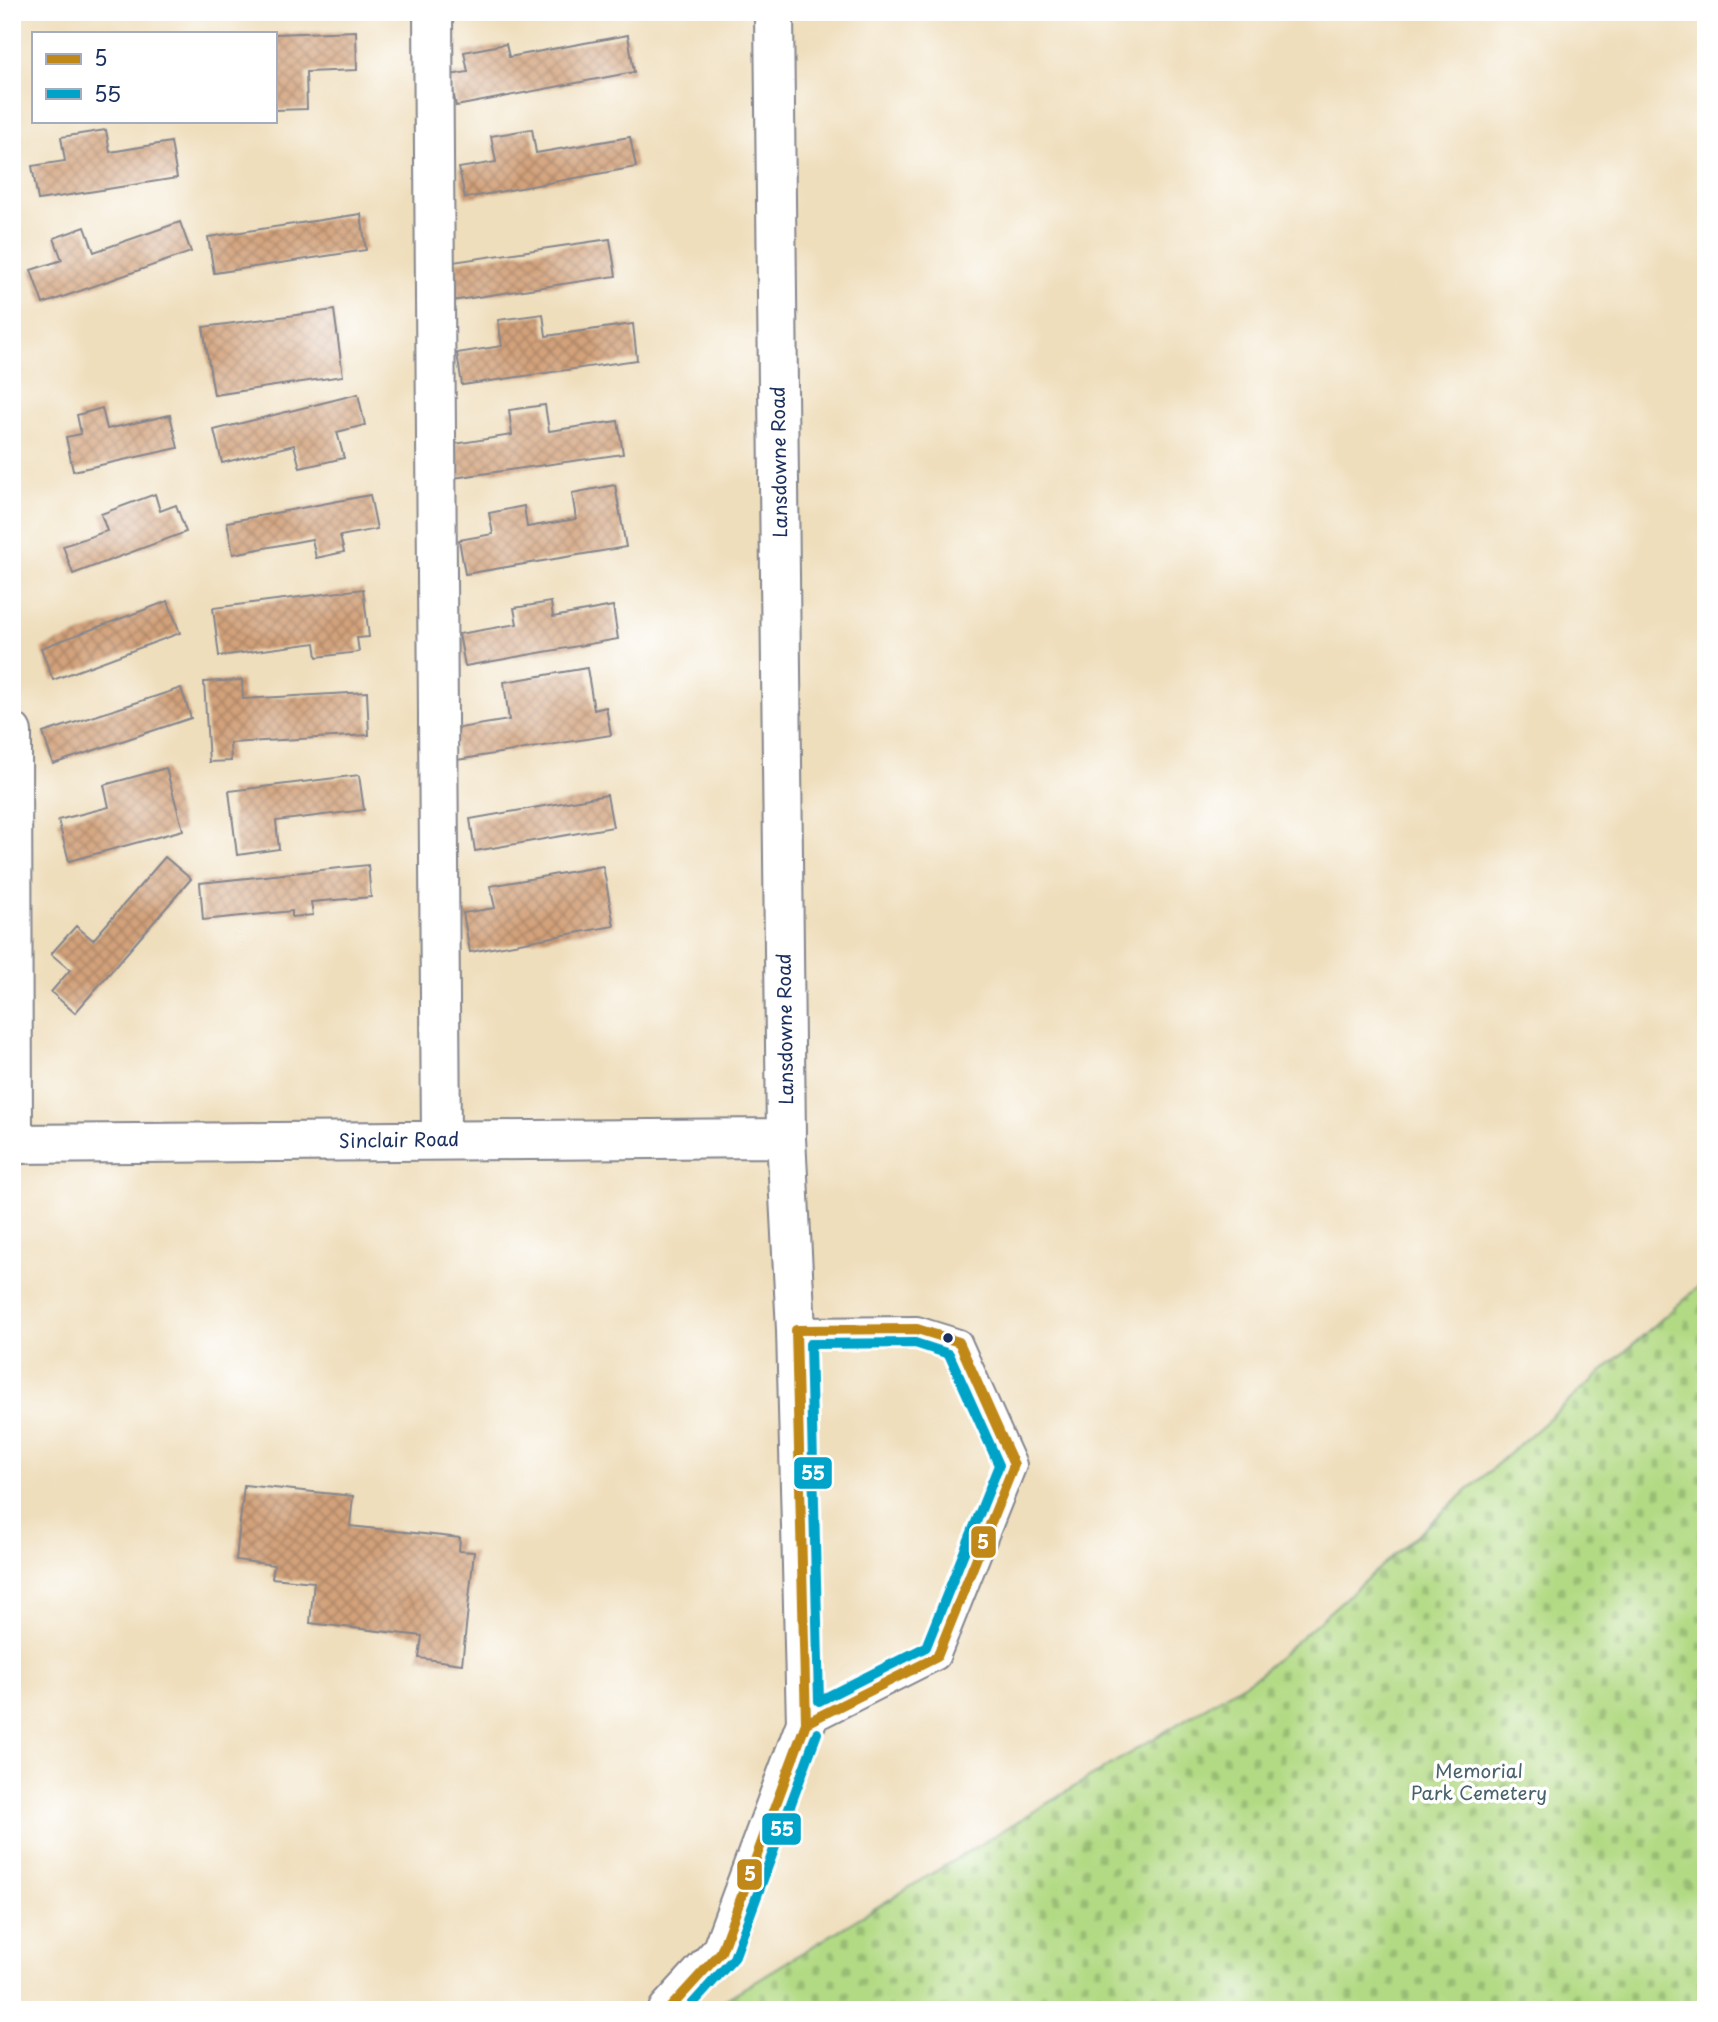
<svg xmlns="http://www.w3.org/2000/svg" width="1718" height="2022" font-family="'Playpen Sans',sans-serif">
<defs>
<pattern id="cemetery-stones" width="16" height="16" patternUnits="userSpaceOnUse" patternTransform="scale(1.75)"><rect width="16" height="16" fill="#b2da84"/><path d="M2 7V4a2 2 0 0 1 4 0v3zM10 15v-3a2 2 0 0 1 4 0v3z" fill="#98bb74"/></pattern>
<pattern id="building-cross-hatch" width="8" height="8" patternUnits="userSpaceOnUse" patternTransform="scale(1.75)"><rect width="8" height="8" fill="#d3a27a"/><path d="M0 0l8 8M0 8l8-8" fill="none" stroke="#aa8467"/></pattern>
</defs>
<rect width="100%" height="100%" fill="#fff"/>
<filter id="ink" filterUnits="userSpaceOnUse"><feTurbulence type="fractalNoise" baseFrequency=".0143" numOctaves="2"/><feDisplacementMap in="SourceGraphic" scale="14" xChannelSelector="R" yChannelSelector="G"/><feConvolveMatrix kernelMatrix="1 2 1 2 8 2 1 2 1" color-interpolation-filters="sRGB"/></filter>
<filter id="wash" filterUnits="userSpaceOnUse"><feTurbulence type="fractalNoise" baseFrequency=".00686" numOctaves="4" result="noise"/><feDisplacementMap in="SourceGraphic" scale="28" xChannelSelector="R" yChannelSelector="G"/><feGaussianBlur stdDeviation="1.57" result="paint"/><feColorMatrix in="noise" values="0 0 0 0 0 0 0 0 0 0 0 0 0 0 0 0 0 1.4 0 .05"/><feComposite in="paint" operator="in"/></filter>
<g filter="url(#wash)">
<rect width="100%" height="100%" fill="#efdebc"/>
<!-- cemetery -->
<path fill="url(#cemetery-stones)" stroke="#668471" stroke-width="2" d="M 1706,1280 L 1706,2010 L 708,2010 L 1258,1675 Z"/>
<g id="blocks">
<!-- building -->
<path fill="url(#building-cross-hatch)" d="M 356,31 L 357,70 L 306,72 L 307,109 L 275,110 L 275,34 Z
M 628,35 L 634,72 L 456,106 L 450,75 L 468,72 L 464,52 L 506,44 L 509,57 Z
M 532,129 L 536,153 L 630,137 L 636,167 L 465,198 L 459,168 L 496,162 L 491,136 Z
M 106,130 L 110,152 L 171,142 L 177,178 L 38,200 L 32,166 L 65,161 L 61,137 Z
M 361,214 L 366,250 L 214,273 L 208,237 Z
M 180,222 L 191,252 L 43,304 L 31,270 L 62,260 L 54,238 L 85,227 L 94,252 Z
M 610,239 L 616,276 L 451,301 L 446,263 Z
M 334,310 L 343,376 L 214,395 L 203,327 Z
M 543,314 L 546,336 L 633,324 L 637,360 L 462,385 L 457,353 L 502,346 L 498,320 Z
M 358,394 L 365,425 L 337,432 L 344,458 L 300,468 L 294,445 L 222,463 L 214,430 Z
M 545,405 L 549,431 L 618,421 L 623,454 L 453,478 L 448,445 L 512,435 L 509,410 Z
M 102,408 L 107,429 L 170,415 L 178,448 L 73,471 L 66,437 L 81,434 L 77,415 Z
M 615,485 L 626,547 L 465,574 L 459,540 L 493,534 L 489,513 L 524,506 L 527,527 L 576,519 L 572,493 Z
M 155,494 L 160,511 L 176,505 L 186,532 L 73,574 L 63,546 L 107,531 L 101,514 Z
M 370,495 L 377,529 L 340,536 L 344,552 L 316,558 L 312,539 L 233,554 L 227,522 Z
M 363,589 L 369,637 L 357,638 L 359,652 L 317,657 L 315,643 L 219,656 L 213,608 Z
M 168,601 L 180,633 L 53,680 L 41,648 Z
M 551,602 L 553,617 L 613,606 L 618,639 L 465,666 L 459,634 L 517,624 L 514,608 Z
M 587,668 L 594,710 L 606,707 L 611,735 L 457,760 L 453,729 L 509,720 L 504,682 Z
M 242,680 L 243,699 L 367,692 L 369,735 L 230,743 L 231,761 L 209,762 L 204,682 Z
M 181,688 L 191,718 L 53,764 L 43,733 Z
M 166,768 L 183,830 L 69,861 L 58,820 L 109,807 L 104,785 Z
M 359,775 L 364,810 L 276,821 L 279,849 L 237,855 L 229,791 Z
M 607,795 L 613,827 L 475,851 L 470,819 Z
M 165,857 L 191,879 L 75,1013 L 51,992 L 70,970 L 51,954 L 76,926 L 93,940 Z
M 368,865 L 371,897 L 311,902 L 313,915 L 292,917 L 292,911 L 203,920 L 200,883 Z
M 603,866 L 614,926 L 470,952 L 463,913 L 495,908 L 490,886 Z
M 244,1485 L 353,1496 L 350,1526 L 460,1538 L 459,1551 L 474,1552 L 462,1664 L 419,1658 L 422,1636 L 310,1623 L 314,1582 L 272,1578 L 274,1565 L 236,1560 Z"/>
</g>
</g>
<g filter="url(#ink)">
<use href="#blocks" fill-opacity="0" stroke="#85868d" stroke-width="2"/>
<g fill="none" stroke-linecap="round" stroke-linejoin="round">
<!-- lane casing -->
<g stroke="#85868d" stroke-width="28">
<path id="lane" d="M 796,1330 L 917,1329 L 959,1342 L 1014,1465 L 937,1657 L 806,1723"/>
</g>
<!-- street casing -->
<g stroke="#85868d" stroke-width="42">
<path id="street" d="M 433,12 L 441,1140
M 12,732 L 13,1144
M 12,1144 L 786,1138
M 668,2010 L 721,1952 L 806,1723 L 796,1330 L 786,1138 L 774,12"/>
</g>
<!-- lane -->
<use href="#lane" stroke="#fff" stroke-width="24"/>
<!-- street -->
<use href="#street" stroke="#fff" stroke-width="38"/>
<!-- bus-1 casing -->
<g stroke="#fff" stroke-width="16">
<path id="bus-1" d="M 917,1329 L 959,1342 L 1014,1465 L 937,1657 L 806,1723 L 796,1330 Z
M 668,2010 L 721,1952 L 806,1723"/>
</g>
<!-- bus-2 casing -->
<g stroke="#fff" stroke-width="16">
<path id="bus-2" d="M 915,1343 L 949,1354 L 999,1465 L 926,1647 L 819,1701 L 810,1344 Z
M 687,2010 L 734,1958 L 817,1733"/>
</g>
<!-- bus-1 -->
<use href="#bus-1" stroke="#c08818" stroke-width="10"/>
<!-- bus-2 -->
<use href="#bus-2" stroke="#01a3c8" stroke-width="10"/>
</g>
</g>
<!-- markers -->
<circle fill="#1b2f5e" stroke="#fff" stroke-width="2.5" cx="948" cy="1338" r="6"/>
<g text-anchor="middle" stroke-width="7" stroke-linejoin="round" paint-order="stroke">
<!-- street labels -->
<g font-size="19" fill="#1b2f5e" stroke="#fff">
<text transform="translate(779 462) rotate(-91)" y="7">Lansdowne Road</text>
<text transform="translate(785 1029) rotate(-91)" y="7">Lansdowne Road</text>
<text transform="translate(399 1140) rotate(-1)" y="7">Sinclair Road</text>
</g>
<!-- park labels -->
<g font-size="19" fill="#486269" stroke="#fff">
<text x="1479" y="1778">Memorial<tspan x="1479" dy="22">Park Cemetery</tspan></text>
</g>
</g>
<g stroke="#fff" stroke-width="2.5">
<rect x="793" y="1456" width="40" height="34" rx="7" fill="#01a3c8"/>
<rect x="970" y="1525" width="27" height="34" rx="7" fill="#c08818"/>
<rect x="761" y="1812" width="41" height="34" rx="7" fill="#01a3c8"/>
<rect x="736" y="1858" width="27" height="33" rx="7" fill="#c08818"/>
</g>
<g font-size="19" text-anchor="middle" font-weight="bold" fill="#fff">
<text x="813" y="1480">55</text>
<text x="983" y="1549">5</text>
<text x="782" y="1836">55</text>
<text x="750" y="1881">5</text>
</g>
<!-- margin -->
<rect width="1718" height="2022" fill="none" stroke="#fff" stroke-width="42"/>
<!-- legend -->
<rect x="32" y="32" width="245" height="91" fill="#ffffff" stroke="#a4acbf" stroke-width="2"/>
<rect x="46" y="54" width="35" height="10" fill="#c08818" stroke="#a4acbf" stroke-width="2"/>
<text x="94" y="66" font-size="21" fill="#1b2f5e">5</text>
<rect x="46" y="89" width="35" height="10" fill="#01a3c8" stroke="#a4acbf" stroke-width="2"/>
<text x="94" y="102" font-size="21" fill="#1b2f5e">55</text>
</svg>
